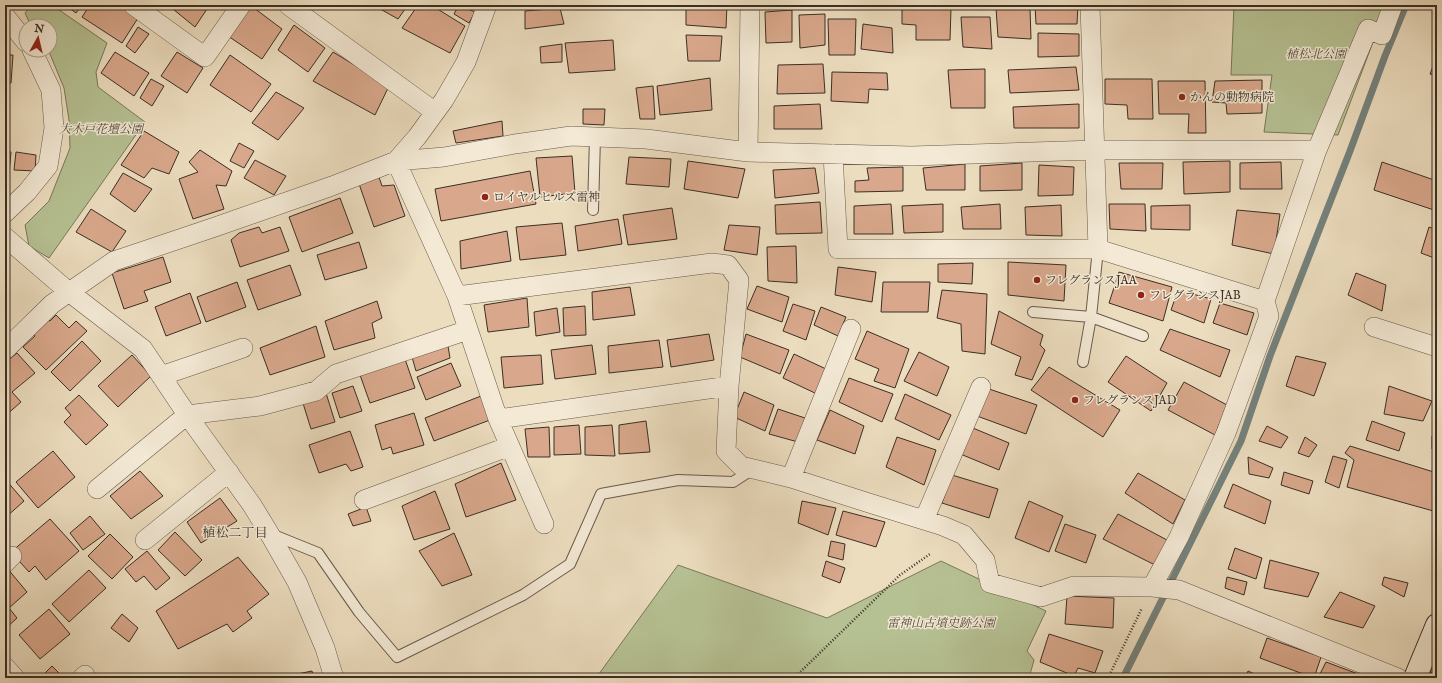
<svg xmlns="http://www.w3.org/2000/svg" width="1442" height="683" font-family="'IM FELL English','Noto Serif JP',serif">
<rect width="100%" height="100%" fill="#ecddbf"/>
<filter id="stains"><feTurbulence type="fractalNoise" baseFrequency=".005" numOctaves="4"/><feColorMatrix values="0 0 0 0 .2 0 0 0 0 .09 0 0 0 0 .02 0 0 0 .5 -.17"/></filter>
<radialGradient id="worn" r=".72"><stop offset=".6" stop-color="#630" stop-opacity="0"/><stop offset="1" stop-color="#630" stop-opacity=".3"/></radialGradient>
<!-- green -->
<path fill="#b6c193" stroke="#78785c" d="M 32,5 L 52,5 L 107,43 L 96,72 L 98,87 L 145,122 L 49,258 L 29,246 L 25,225 L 49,201 L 70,148 L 69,120 L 64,88 L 50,54 L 47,50 L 50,50 L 50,26 L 31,26 L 25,13 Z
M 1234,5 L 1387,5 L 1338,135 L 1264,132 L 1272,75 L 1231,75 Z
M 941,561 L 1046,611 L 1027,651 L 1034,660 L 1029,678 L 596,678 L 678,565 L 827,618 Z"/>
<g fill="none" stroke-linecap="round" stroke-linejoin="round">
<!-- stream -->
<path stroke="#74827d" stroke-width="7" d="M 1123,678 L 1241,441 L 1270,356 L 1350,151 L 1385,56 L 1406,5"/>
</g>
<!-- building -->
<path fill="#d9a88c" stroke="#3b2f24" d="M 65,5 L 82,5 L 76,13 Z
M 90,5 L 118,5 L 138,18 L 122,43 L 82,17 Z
M 168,5 L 207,5 L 209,6 L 195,27 Z
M 250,5 L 282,29 L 262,59 L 228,36 Z
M 375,5 L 408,5 L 398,19 L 375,6 Z
M 418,5 L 431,5 L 465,26 L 450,53 L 402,28 Z
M 459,5 L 475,12 L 469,23 L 454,14 Z
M 686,5 L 727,5 L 726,28 L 686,25 Z
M 1035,5 L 1078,5 L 1077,24 L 1036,24 Z
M 902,6 L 951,8 L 950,40 L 916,40 L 916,25 L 902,24 Z
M 560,8 L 564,24 L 525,29 L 525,11 Z
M 996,8 L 1030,8 L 1031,39 L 998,37 Z
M 792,10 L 792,42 L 766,43 L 765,12 Z
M 825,14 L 825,45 L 800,48 L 799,15 Z
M 961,17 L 990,17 L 992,49 L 963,47 Z
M 828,19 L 856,19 L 855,55 L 829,55 Z
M 863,24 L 892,28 L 893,53 L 861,49 Z
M 294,25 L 325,48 L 308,72 L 278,50 Z
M 138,27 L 149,34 L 135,53 L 126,46 Z
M 1038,33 L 1079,34 L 1079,56 L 1038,57 Z
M 686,35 L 722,36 L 720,61 L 688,61 Z
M 613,40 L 615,70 L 569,73 L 565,43 Z
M 562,44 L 562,62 L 541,63 L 540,47 Z
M 115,52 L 149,73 L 134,96 L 101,73 Z
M 177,52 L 203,68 L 187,93 L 161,76 Z
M 333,52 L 389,86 L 375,115 L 313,81 Z
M 5,55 L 13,55 L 11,83 L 5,83 Z
M 230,55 L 271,84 L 251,112 L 210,85 Z
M 1437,56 L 1437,76 L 1430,74 Z
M 823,64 L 825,93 L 777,94 L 778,65 Z
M 1076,67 L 1079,90 L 1010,93 L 1008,70 Z
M 985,69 L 985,108 L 951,108 L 948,70 Z
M 832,72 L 887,73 L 888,90 L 869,89 L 868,103 L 831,101 Z
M 710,78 L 712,110 L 660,115 L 657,86 Z
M 151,79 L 164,86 L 152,106 L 140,98 Z
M 1105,79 L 1152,79 L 1153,119 L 1128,119 L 1127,105 L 1105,104 Z
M 1262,80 L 1262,113 L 1227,114 L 1226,103 L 1212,102 L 1215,81 Z
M 1158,81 L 1205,81 L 1206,133 L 1188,133 L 1189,114 L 1159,114 Z
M 653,86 L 655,119 L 640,119 L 636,88 Z
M 276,92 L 304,108 L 278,140 L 252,123 Z
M 820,104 L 822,129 L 774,129 L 774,106 Z
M 1079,104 L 1079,128 L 1014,128 L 1013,107 Z
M 583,109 L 605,109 L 604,125 L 583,124 Z
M 5,110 L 9,110 L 6,138 L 5,138 Z
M 502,121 L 503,136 L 456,143 L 453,131 Z
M 144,131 L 179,152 L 169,174 L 152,168 L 144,178 L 121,165 Z
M 239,143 L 254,151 L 244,168 L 230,161 Z
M 200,150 L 232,171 L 226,186 L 216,185 L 224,209 L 193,219 L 179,179 L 198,172 L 189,162 Z
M 5,151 L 11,152 L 8,186 L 5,185 Z
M 16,152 L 36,155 L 35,171 L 14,170 Z
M 572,156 L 575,193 L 540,197 L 536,158 Z
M 629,157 L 671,159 L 669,187 L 626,184 Z
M 255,160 L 286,176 L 274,195 L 244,178 Z
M 688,161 L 745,169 L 738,198 L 684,189 Z
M 1230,161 L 1230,192 L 1184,194 L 1183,162 Z
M 1281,162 L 1282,189 L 1240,189 L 1240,163 Z
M 1382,162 L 1437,181 L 1437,211 L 1374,190 Z
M 1022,163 L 1022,190 L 980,191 L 980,166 Z
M 1119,163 L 1163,163 L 1162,189 L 1121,189 Z
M 965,164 L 965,190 L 926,190 L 923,168 Z
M 1039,165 L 1074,167 L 1073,195 L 1038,196 Z
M 903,167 L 903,191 L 855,192 L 855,181 L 869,180 L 867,168 Z
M 815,168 L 819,193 L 775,198 L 773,170 Z
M 530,171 L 536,204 L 441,221 L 435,189 Z
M 123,173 L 152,189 L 135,212 L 110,194 Z
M 378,174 L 382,186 L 394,185 L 405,216 L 374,227 L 358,181 Z
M 340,198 L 353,233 L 302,252 L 289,217 Z
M 820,202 L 822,233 L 776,234 L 775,205 Z
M 891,204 L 893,234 L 854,234 L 854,206 Z
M 943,204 L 943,232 L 904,233 L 902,206 Z
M 1000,204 L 1001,229 L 963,229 L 961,207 Z
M 1109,204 L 1145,204 L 1146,231 L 1110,229 Z
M 1061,205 L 1062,236 L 1026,235 L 1025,207 Z
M 1190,205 L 1190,230 L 1151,229 L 1151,206 Z
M 672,208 L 677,239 L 628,245 L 623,215 Z
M 91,209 L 126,231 L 112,252 L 76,232 Z
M 1237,210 L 1280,214 L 1274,254 L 1232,245 Z
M 618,219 L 622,244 L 578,251 L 575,226 Z
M 562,223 L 566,255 L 520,260 L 516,227 Z
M 729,225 L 760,227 L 757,255 L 724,250 Z
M 259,227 L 262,233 L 280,227 L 289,251 L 240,267 L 231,240 L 239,233 Z
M 1429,227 L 1437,230 L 1437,259 L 1421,253 Z
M 507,231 L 511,261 L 461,269 L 460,241 Z
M 359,242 L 367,268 L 325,280 L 317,255 Z
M 796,246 L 797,283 L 768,281 L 767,247 Z
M 163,257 L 171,282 L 144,291 L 148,301 L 124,309 L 112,273 Z
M 1008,262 L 1066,265 L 1064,301 L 1008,295 Z
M 973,263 L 972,284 L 938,282 L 938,264 Z
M 290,265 L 301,295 L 258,310 L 247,280 Z
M 838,267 L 876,272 L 872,302 L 835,295 Z
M 1119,272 L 1172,287 L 1163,321 L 1109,303 Z
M 1356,273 L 1386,285 L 1382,311 L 1348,295 Z
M 237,282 L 246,307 L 206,322 L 197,297 Z
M 883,282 L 930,282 L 928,312 L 881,312 Z
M 757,286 L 789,297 L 782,322 L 747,309 Z
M 630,287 L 635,315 L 593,320 L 592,292 Z
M 942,290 L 987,294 L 985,354 L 962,351 L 961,324 L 937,318 Z
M 1178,290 L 1211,299 L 1204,323 L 1171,310 Z
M 190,293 L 201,323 L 166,336 L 155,307 Z
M 527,298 L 529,327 L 488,332 L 484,305 Z
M 377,301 L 382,318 L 372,323 L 375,338 L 334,350 L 325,321 Z
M 1220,303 L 1254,313 L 1247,335 L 1213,323 Z
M 793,304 L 815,311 L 806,340 L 783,331 Z
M 585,306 L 586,335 L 564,336 L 563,308 Z
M 821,307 L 846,317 L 838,336 L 814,325 Z
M 557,308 L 560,332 L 536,336 L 534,312 Z
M 999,311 L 1043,335 L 1040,345 L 1045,350 L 1032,380 L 1015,375 L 1021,357 L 991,344 Z
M 56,315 L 69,328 L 76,321 L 87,331 L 46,370 L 23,347 L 35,336 L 32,331 L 46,318 L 50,321 Z
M 316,326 L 325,357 L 270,375 L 260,348 Z
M 1170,329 L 1230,350 L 1220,377 L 1160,350 Z
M 867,331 L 909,349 L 895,388 L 874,381 L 879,369 L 855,359 Z
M 709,334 L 714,360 L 671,367 L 667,340 Z
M 746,334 L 789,350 L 780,374 L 740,357 Z
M 659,340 L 663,367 L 609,373 L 608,346 Z
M 82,341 L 101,361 L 70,391 L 51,372 Z
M 592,345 L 596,374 L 555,379 L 551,350 Z
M 448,346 L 450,358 L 416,371 L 412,357 Z
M 919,352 L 949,367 L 937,396 L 904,381 Z
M 17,353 L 35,373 L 12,392 L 21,402 L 5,416 L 5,363 Z
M 794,354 L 826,369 L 817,394 L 783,378 Z
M 132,355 L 151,376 L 118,407 L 98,386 Z
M 541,355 L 543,384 L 504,388 L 501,357 Z
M 1126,356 L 1167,383 L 1151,411 L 1108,382 Z
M 1296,356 L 1326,363 L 1314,396 L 1286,386 Z
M 405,359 L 415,388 L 370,403 L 360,375 Z
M 451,363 L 461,386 L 426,400 L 417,377 Z
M 1049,367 L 1120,410 L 1103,437 L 1031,390 Z
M 849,378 L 893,394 L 882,422 L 839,402 Z
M 1184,382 L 1227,405 L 1215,435 L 1168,410 Z
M 353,386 L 362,411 L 340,418 L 332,393 Z
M 1389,386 L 1432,401 L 1423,421 L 1384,414 Z
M 986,388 L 1037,405 L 1026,434 L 977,416 Z
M 744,392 L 774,405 L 765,431 L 734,417 Z
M 326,393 L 335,422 L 311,429 L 302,400 Z
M 905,394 L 951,415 L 939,440 L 895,419 Z
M 79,395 L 108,425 L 86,445 L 64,422 L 71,415 L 65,408 Z
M 481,396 L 490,420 L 434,441 L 425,418 Z
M 778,409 L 805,418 L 798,442 L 769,434 Z
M 830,410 L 864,426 L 855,454 L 817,440 Z
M 414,413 L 424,445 L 393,454 L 391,447 L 382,450 L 375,425 Z
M 646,421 L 650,452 L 619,454 L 619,425 Z
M 1372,421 L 1405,433 L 1399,451 L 1366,440 Z
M 579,425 L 581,454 L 554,455 L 554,427 Z
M 612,425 L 615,456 L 585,455 L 585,427 Z
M 968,426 L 1009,443 L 999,470 L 958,453 Z
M 1267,426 L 1288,437 L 1281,448 L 1259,441 Z
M 549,427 L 550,457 L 528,457 L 525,429 Z
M 350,431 L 363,467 L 351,471 L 346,464 L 319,473 L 309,445 Z
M 1432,436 L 1437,437 L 1437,451 L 1432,449 Z
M 897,437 L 936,450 L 924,485 L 886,467 Z
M 1305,437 L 1317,445 L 1309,457 L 1298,453 Z
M 1350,446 L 1437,473 L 1437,512 L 1347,487 L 1354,460 L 1345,453 Z
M 53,451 L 75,477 L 38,508 L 16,482 Z
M 1333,456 L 1347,460 L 1339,488 L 1325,482 Z
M 1248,457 L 1273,468 L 1269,478 L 1249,474 Z
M 501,463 L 516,500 L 466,517 L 455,484 Z
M 140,471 L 163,496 L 131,519 L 110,496 Z
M 1284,472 L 1313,481 L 1309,494 L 1281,485 Z
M 1138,473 L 1185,500 L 1173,524 L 1125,493 Z
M 952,475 L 998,489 L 989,518 L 942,503 Z
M 5,479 L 24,501 L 5,518 Z
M 1233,484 L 1271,501 L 1265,524 L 1224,507 Z
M 435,491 L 450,529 L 414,540 L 402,506 Z
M 220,498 L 237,521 L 201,543 L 187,522 Z
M 802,501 L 836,508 L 828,535 L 798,523 Z
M 1029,501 L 1063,516 L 1049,552 L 1015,538 Z
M 366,507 L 371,521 L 353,526 L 348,514 Z
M 843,511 L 885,522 L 876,547 L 836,535 Z
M 1118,514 L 1167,540 L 1155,565 L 1103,539 Z
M 90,516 L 105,534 L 83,550 L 70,533 Z
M 50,519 L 79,551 L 46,580 L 35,566 L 29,572 L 11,552 Z
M 1065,524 L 1096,535 L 1086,563 L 1055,551 Z
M 175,532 L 202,560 L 185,576 L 158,550 Z
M 454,533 L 472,575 L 442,586 L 419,551 Z
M 110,534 L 133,557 L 112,579 L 88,556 Z
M 831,541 L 845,544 L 843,560 L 828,556 Z
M 1235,548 L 1262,558 L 1256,579 L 1228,569 Z
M 147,551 L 170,578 L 156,590 L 144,576 L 136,582 L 125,569 Z
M 238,557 L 269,594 L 247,611 L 252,618 L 233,632 L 227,624 L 178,649 L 156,611 Z
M 1270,560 L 1319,573 L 1308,597 L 1264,588 Z
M 826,561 L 845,568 L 840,583 L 822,576 Z
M 7,568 L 27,592 L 9,608 L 17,618 L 5,629 L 5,569 Z
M 89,570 L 106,588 L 69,622 L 52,604 Z
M 1227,577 L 1247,582 L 1244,595 L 1225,588 Z
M 1384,577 L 1408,583 L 1404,597 L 1382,585 Z
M 1340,592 L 1375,606 L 1363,628 L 1324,617 Z
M 1067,596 L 1114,598 L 1113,628 L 1065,624 Z
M 49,609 L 70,634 L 40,659 L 19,635 Z
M 122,614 L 138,628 L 129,642 L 111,628 Z
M 1049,634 L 1103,651 L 1095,673 L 1078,668 L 1074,676 L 1040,662 Z
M 1267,638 L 1321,657 L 1314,678 L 1260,658 Z
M 1437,658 L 1437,675 L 1430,672 Z
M 1326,662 L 1369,678 L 1318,678 Z
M 52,666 L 64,678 L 40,678 Z
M 312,671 L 314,678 L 277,678 Z
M 1248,671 L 1263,678 L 1245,678 Z"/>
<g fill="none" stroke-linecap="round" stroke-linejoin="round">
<!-- lane casing -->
<g stroke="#675a4b" stroke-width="12">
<path id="lane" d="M 593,210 L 595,137
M 1098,249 L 1091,317 L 1143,336
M 1033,312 L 1091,317 L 1083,362
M 271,534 L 318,553 L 359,612 L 397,657 L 523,595 L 570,564 L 601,494 L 678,480 L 733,482 L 753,469"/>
</g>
<!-- street casing -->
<g stroke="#675a4b" stroke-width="20">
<path id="street" d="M 133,5 L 205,57 L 241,5
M 288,5 L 435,112
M 1090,5 L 1098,249
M 5,16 L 26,42
M 748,152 L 750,5
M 833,154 L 838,249 L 1098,249 L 1265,301 L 1317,150 L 1368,29 L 1382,35 L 1393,5
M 5,213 L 27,192 L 48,166 L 54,128 L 51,90 L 32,50
M 5,237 L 69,292 L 143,349 L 190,419 L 252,505 L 269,533 L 297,582 L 325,648 L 334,678
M 457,296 L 712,263 L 728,265 L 739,280 L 729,386 L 726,451 L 741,466 L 791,478 L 869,503 L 943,526 L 964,535 L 985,560 L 990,583 L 1041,597 L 1074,586 L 1152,587 L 1179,590 L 1398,678
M 1374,327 L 1437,347
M 5,350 L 52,304 L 114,261 L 215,227 L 332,186 L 396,161 L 417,137 L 444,100 L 466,62 L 487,5
M 161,376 L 243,348
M 498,419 L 729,386
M 791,478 L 851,329
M 97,489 L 187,415 L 260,406 L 316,391 L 336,374 L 468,330
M 364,500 L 510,446
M 924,520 L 981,387
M 544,524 L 498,419 L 457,296 L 396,161 L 444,157 L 515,144 L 571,136 L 646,139 L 748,152 L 912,156 L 1096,150 L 1317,150
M 145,540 L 229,472
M 5,563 L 12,556
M 1152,587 L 1179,537 L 1226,433 L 1269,316 L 1265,301
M 5,667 L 15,678
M 82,678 L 85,675"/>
</g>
<!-- secondary casing -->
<g stroke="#3b2f24" stroke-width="24">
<path id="secondary" d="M 1415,678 L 1437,625"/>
</g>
<!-- path -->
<path stroke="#3b2f24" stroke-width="2.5" stroke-dasharray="1 2" stroke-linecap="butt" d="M 794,678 L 900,575 L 930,554
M 1108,678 L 1142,608"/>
<!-- lane -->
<use href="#lane" stroke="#f3e9d5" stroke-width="10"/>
<!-- street -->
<use href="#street" stroke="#f3e9d5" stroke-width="19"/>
<!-- secondary -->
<use href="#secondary" stroke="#f3e9d5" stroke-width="22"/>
</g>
<!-- markers -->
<g fill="#8f2418" stroke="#f3e9d5" stroke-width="1.5">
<circle cx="1182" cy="97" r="4"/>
<circle cx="485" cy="197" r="4"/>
<circle cx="1037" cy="280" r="4"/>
<circle cx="1141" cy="295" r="4"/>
<circle cx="1075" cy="400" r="4"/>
</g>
<g text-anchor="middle" stroke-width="3" stroke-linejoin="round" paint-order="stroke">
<!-- park labels -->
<g font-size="12" font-style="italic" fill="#544c3a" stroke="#f3e9d5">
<text x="1316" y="58">植松北公園</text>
<text x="101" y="133">大木戸花壇公園</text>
<text x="941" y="627">雷神山古墳史跡公園</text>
</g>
<!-- poi labels -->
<g font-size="12" fill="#3b2f24" stroke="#f3e9d5" text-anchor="start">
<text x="1190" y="101">かんの動物病院</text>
<text x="493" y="201">ロイヤルヒルズ雷神</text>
<text x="1045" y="284">フレグランスJAA</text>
<text x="1149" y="299">フレグランスJAB</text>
<text x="1083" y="404">フレグランスJAD</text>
</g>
<!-- neighbourhood labels -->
<g font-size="13" fill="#3b2f24" stroke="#f3e9d5">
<text x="235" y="537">植松二丁目</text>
</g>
</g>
<!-- margin -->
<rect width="1442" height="683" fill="none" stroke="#ecddbf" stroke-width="20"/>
<rect x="6" y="6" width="1430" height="671" fill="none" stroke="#3b2f24" stroke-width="2"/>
<rect x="10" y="10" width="1422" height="663" fill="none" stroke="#3b2f24"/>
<!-- north arrow -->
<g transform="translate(38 38) rotate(8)"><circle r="19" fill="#f3e9d5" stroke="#a99f8e"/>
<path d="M0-3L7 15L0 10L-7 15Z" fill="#8f2418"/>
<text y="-6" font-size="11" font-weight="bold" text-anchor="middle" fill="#3b2f24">N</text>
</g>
<rect width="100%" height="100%" filter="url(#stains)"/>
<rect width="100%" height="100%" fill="url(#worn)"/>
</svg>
